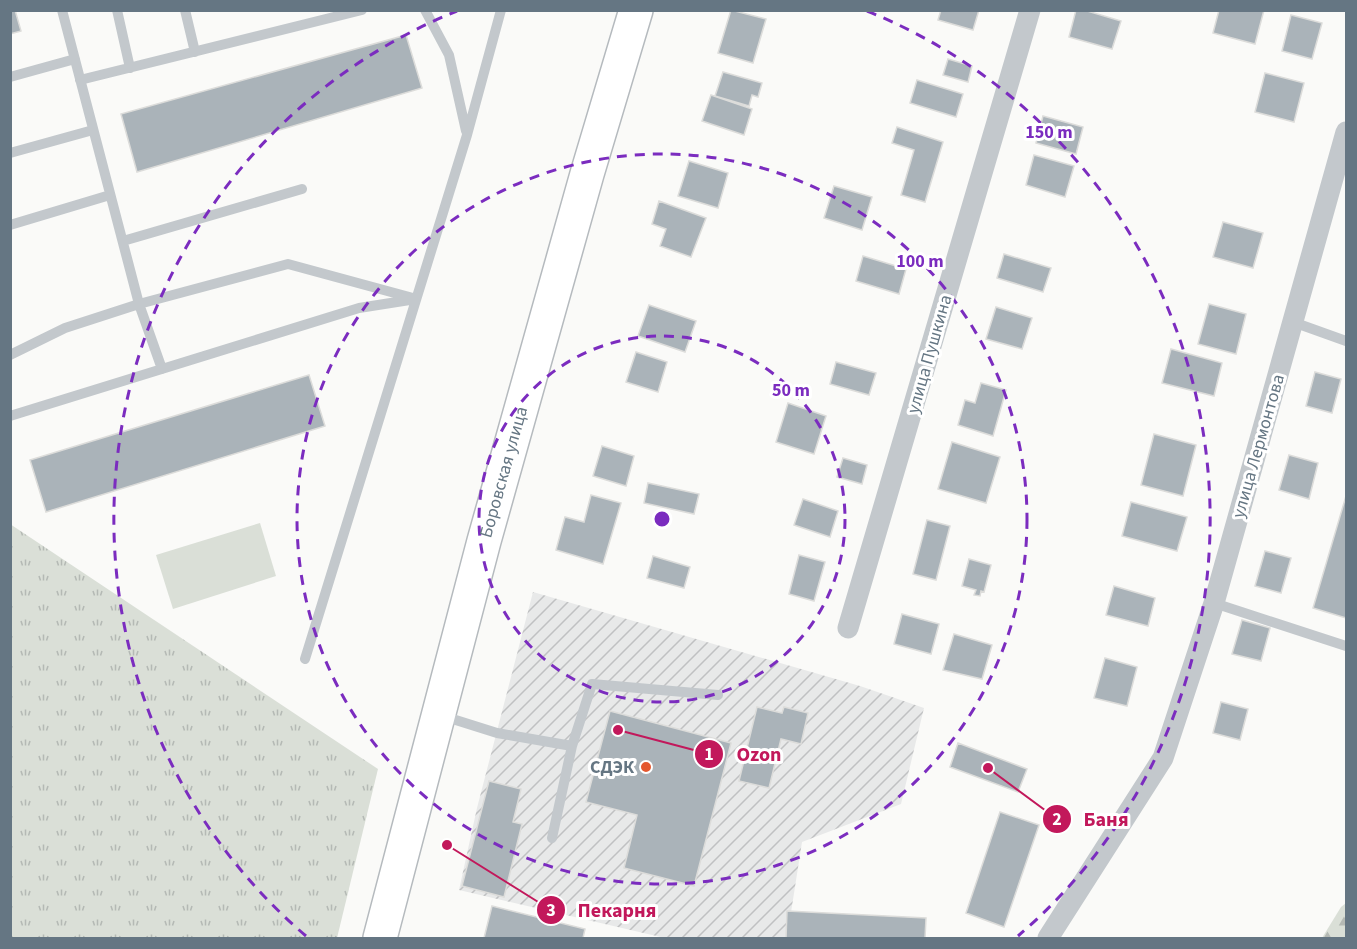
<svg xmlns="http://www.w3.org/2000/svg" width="1357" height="949" font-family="'Source Sans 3',sans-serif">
<defs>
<pattern id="industrial-furrows" width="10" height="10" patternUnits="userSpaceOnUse" patternTransform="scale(1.5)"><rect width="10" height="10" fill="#e8e9e9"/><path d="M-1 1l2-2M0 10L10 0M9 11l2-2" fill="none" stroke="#c0c1c2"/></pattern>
<pattern id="forest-firs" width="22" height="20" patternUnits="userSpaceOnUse" patternTransform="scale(1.5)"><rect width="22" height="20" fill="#dadfd7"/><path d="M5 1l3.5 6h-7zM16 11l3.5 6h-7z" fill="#b4b9b4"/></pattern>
<pattern id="park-tufts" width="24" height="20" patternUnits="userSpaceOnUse" patternTransform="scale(1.5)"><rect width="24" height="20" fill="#dadfd7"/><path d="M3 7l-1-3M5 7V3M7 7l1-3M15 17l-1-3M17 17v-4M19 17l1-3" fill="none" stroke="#b4b9b4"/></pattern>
</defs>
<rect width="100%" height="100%" fill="#fafaf8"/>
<!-- industrial -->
<path fill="url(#industrial-furrows)" d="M 533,592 L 860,686 L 924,708 L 901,804 L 802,842 L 787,938 L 665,938 L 459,890 L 477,808 Z"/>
<!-- forest -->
<path fill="url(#forest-firs)" d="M 1346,903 L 1346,938 L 1322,938 L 1341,907 Z"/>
<!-- park -->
<path fill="url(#park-tufts)" d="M 10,524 L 378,769 L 337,938 L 11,938 Z"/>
<!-- pitch -->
<path fill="#dadfd7" d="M 260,523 L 276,576 L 173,609 L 156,555 Z"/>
<!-- building -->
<path fill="#aab3b9" stroke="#dcdcda" stroke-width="1.5" d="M 10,10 L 15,10 L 21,31 L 10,34 Z
M 731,10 L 766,19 L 753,63 L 718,53 Z
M 941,10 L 979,10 L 973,30 L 938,20 Z
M 1076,10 L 1084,10 L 1121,21 L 1112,49 L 1069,37 Z
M 1219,10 L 1264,10 L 1255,44 L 1213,33 Z
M 1291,15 L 1322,23 L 1312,59 L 1282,51 Z
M 406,35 L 422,88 L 137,172 L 121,114 Z
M 948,59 L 972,66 L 968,82 L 943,75 Z
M 723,72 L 762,83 L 758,97 L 752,95 L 749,106 L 715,96 Z
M 1265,73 L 1304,83 L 1294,122 L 1255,112 Z
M 917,80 L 963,94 L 956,117 L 910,103 Z
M 711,95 L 752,109 L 744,135 L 702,121 Z
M 1043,116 L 1083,127 L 1076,154 L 1036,143 Z
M 897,127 L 943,142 L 925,202 L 901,195 L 914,150 L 892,143 Z
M 1034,155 L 1074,166 L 1065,197 L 1026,185 Z
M 689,161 L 728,173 L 718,208 L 678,196 Z
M 834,186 L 872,197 L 862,230 L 824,218 Z
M 659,201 L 706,218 L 691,257 L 660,246 L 666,229 L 652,224 Z
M 1223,222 L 1263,233 L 1253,268 L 1213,257 Z
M 1004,254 L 1051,268 L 1043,292 L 997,278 Z
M 863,256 L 906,269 L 899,294 L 856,281 Z
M 1209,304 L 1246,314 L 1236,354 L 1198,344 Z
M 649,305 L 696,321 L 685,352 L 638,336 Z
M 996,307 L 1032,318 L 1022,349 L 986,339 Z
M 1171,349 L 1222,363 L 1214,396 L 1162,383 Z
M 636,352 L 667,362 L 658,392 L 626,382 Z
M 836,362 L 876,373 L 869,395 L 830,384 Z
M 1315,372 L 1341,379 L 1332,413 L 1306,406 Z
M 309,375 L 325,426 L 46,512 L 30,460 Z
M 981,383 L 1006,390 L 993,436 L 958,425 L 965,400 L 975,403 Z
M 788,403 L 826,416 L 814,454 L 776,442 Z
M 1154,434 L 1196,445 L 1183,496 L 1141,485 Z
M 952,442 L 1000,457 L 986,503 L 938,489 Z
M 602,446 L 634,456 L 626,486 L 593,476 Z
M 1289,455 L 1318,463 L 1309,499 L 1279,490 Z
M 843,458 L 867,465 L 862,484 L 837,477 Z
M 648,483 L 699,494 L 694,514 L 644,503 Z
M 591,495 L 621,503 L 603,564 L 556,550 L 565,517 L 584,522 Z
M 1346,496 L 1346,618 L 1313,608 Z
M 803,499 L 838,511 L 830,537 L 794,525 Z
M 1131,502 L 1187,517 L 1177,551 L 1122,536 Z
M 927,520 L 950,526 L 936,580 L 913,574 Z
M 1265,551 L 1291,558 L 1281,593 L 1255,586 Z
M 799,555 L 825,562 L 814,601 L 789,594 Z
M 653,556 L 690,567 L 684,588 L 647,578 Z
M 969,559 L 991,565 L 984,592 L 981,591 L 980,596 L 974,595 L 976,590 L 962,586 Z
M 1114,586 L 1155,598 L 1148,626 L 1106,615 Z
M 902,614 L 939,624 L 931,654 L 894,644 Z
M 1242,620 L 1270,628 L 1261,661 L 1232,654 Z
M 954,634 L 992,645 L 982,679 L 943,670 Z
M 1105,658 L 1137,667 L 1127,706 L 1094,698 Z
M 1221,702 L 1248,709 L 1240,740 L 1213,733 Z
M 757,707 L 782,713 L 784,707 L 808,713 L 801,744 L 781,739 L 769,788 L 739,781 Z
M 610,711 L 731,743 L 694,886 L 624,868 L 637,815 L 586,802 Z
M 958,743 L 1027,769 L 1018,792 L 950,767 Z
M 489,781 L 521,789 L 513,822 L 522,824 L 504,897 L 462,886 Z
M 1000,812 L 1039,825 L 1004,927 L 966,913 Z
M 492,906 L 585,929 L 583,938 L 484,938 Z
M 787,911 L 926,918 L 925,938 L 786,938 Z"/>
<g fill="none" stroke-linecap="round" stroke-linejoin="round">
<!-- primary casing -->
<g stroke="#b5babe" stroke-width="36">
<g id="primary">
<path id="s1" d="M 380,938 L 484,541 L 587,174 L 636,10"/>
</g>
</g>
<!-- service -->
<path stroke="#c3c8cc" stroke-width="10" d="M 117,10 L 130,68
M 185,10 L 195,52
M 425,10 L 449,55 L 466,131
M 10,77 L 75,59
M 80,80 L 362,10
M 10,153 L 93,130
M 10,225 L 110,195
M 123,241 L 302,189
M 1293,322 L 1346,341
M 10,355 L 65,328 L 139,304 L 62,10
M 162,369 L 139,304 L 288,264 L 413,298
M 10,416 L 359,308 L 416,299
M 1214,603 L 1346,646
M 305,659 L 467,135 L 501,10
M 443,716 L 497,733 L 572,746 L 552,838
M 572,746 L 592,684 L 718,695"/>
<!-- minor -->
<path stroke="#c3c8cc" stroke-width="21" d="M 848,628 L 1030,10
M 1048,938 L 1163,758 L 1214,603 L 1346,132"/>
<!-- primary -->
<use href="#primary" stroke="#fff" stroke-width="33"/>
</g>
<!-- distance rings -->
<g fill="none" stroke="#7b2cbf" stroke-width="3" stroke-dasharray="10 8">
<circle cx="662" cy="519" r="183"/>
<circle cx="662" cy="519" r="365"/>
<path d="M306 936A548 548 0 0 1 457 11M867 11A548 548 0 0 1 1018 936"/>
</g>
<!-- markers -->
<circle fill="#e4572e" stroke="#fff" stroke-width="2" cx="646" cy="767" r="6"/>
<g text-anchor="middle" stroke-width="6" stroke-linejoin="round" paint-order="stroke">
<!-- street labels -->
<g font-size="18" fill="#657683" stroke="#fff">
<text transform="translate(929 354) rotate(-74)" y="6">улица Пушкина</text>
<text transform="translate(1258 446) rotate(-74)" y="6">улица Лермонтова</text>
<text dy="6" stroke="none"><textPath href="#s1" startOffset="482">Боровская улица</textPath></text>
</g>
<!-- poi labels -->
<g font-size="18" font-weight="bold" fill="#657683" stroke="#fff" text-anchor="end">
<text x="634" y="773">СДЭК</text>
</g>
</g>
<circle cx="662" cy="519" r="9" fill="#7b2cbf" stroke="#fff" stroke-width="3"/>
<g font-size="18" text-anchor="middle" font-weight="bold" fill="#7b2cbf" stroke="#fff" stroke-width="6" stroke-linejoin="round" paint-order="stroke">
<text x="1049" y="138">150 m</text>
<text x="920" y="267">100 m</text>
<text x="791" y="396">50 m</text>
</g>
<!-- callouts -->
<path fill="none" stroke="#c2185b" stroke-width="2" d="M618 730L709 754M988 768L1057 819M447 845L551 910"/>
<g fill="#c2185b" stroke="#fff" stroke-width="2">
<circle cx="618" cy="730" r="6"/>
<circle cx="988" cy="768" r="6"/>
<circle cx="447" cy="845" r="6"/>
<circle cx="709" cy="754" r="15"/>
<circle cx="1057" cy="819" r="15"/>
<circle cx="551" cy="910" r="15"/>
</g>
<g font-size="18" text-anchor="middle" font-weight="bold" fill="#fff">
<text x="709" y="760">1</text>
<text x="1057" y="825">2</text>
<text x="551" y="916">3</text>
</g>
<g font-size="20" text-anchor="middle" font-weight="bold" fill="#c2185b" stroke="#fff" stroke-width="6" stroke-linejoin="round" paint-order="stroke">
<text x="759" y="761">Ozon</text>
<text x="1106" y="826">Баня</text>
<text x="617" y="917">Пекарня</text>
</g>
<!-- border -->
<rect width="1357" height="949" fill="none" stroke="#657683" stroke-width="24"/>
</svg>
